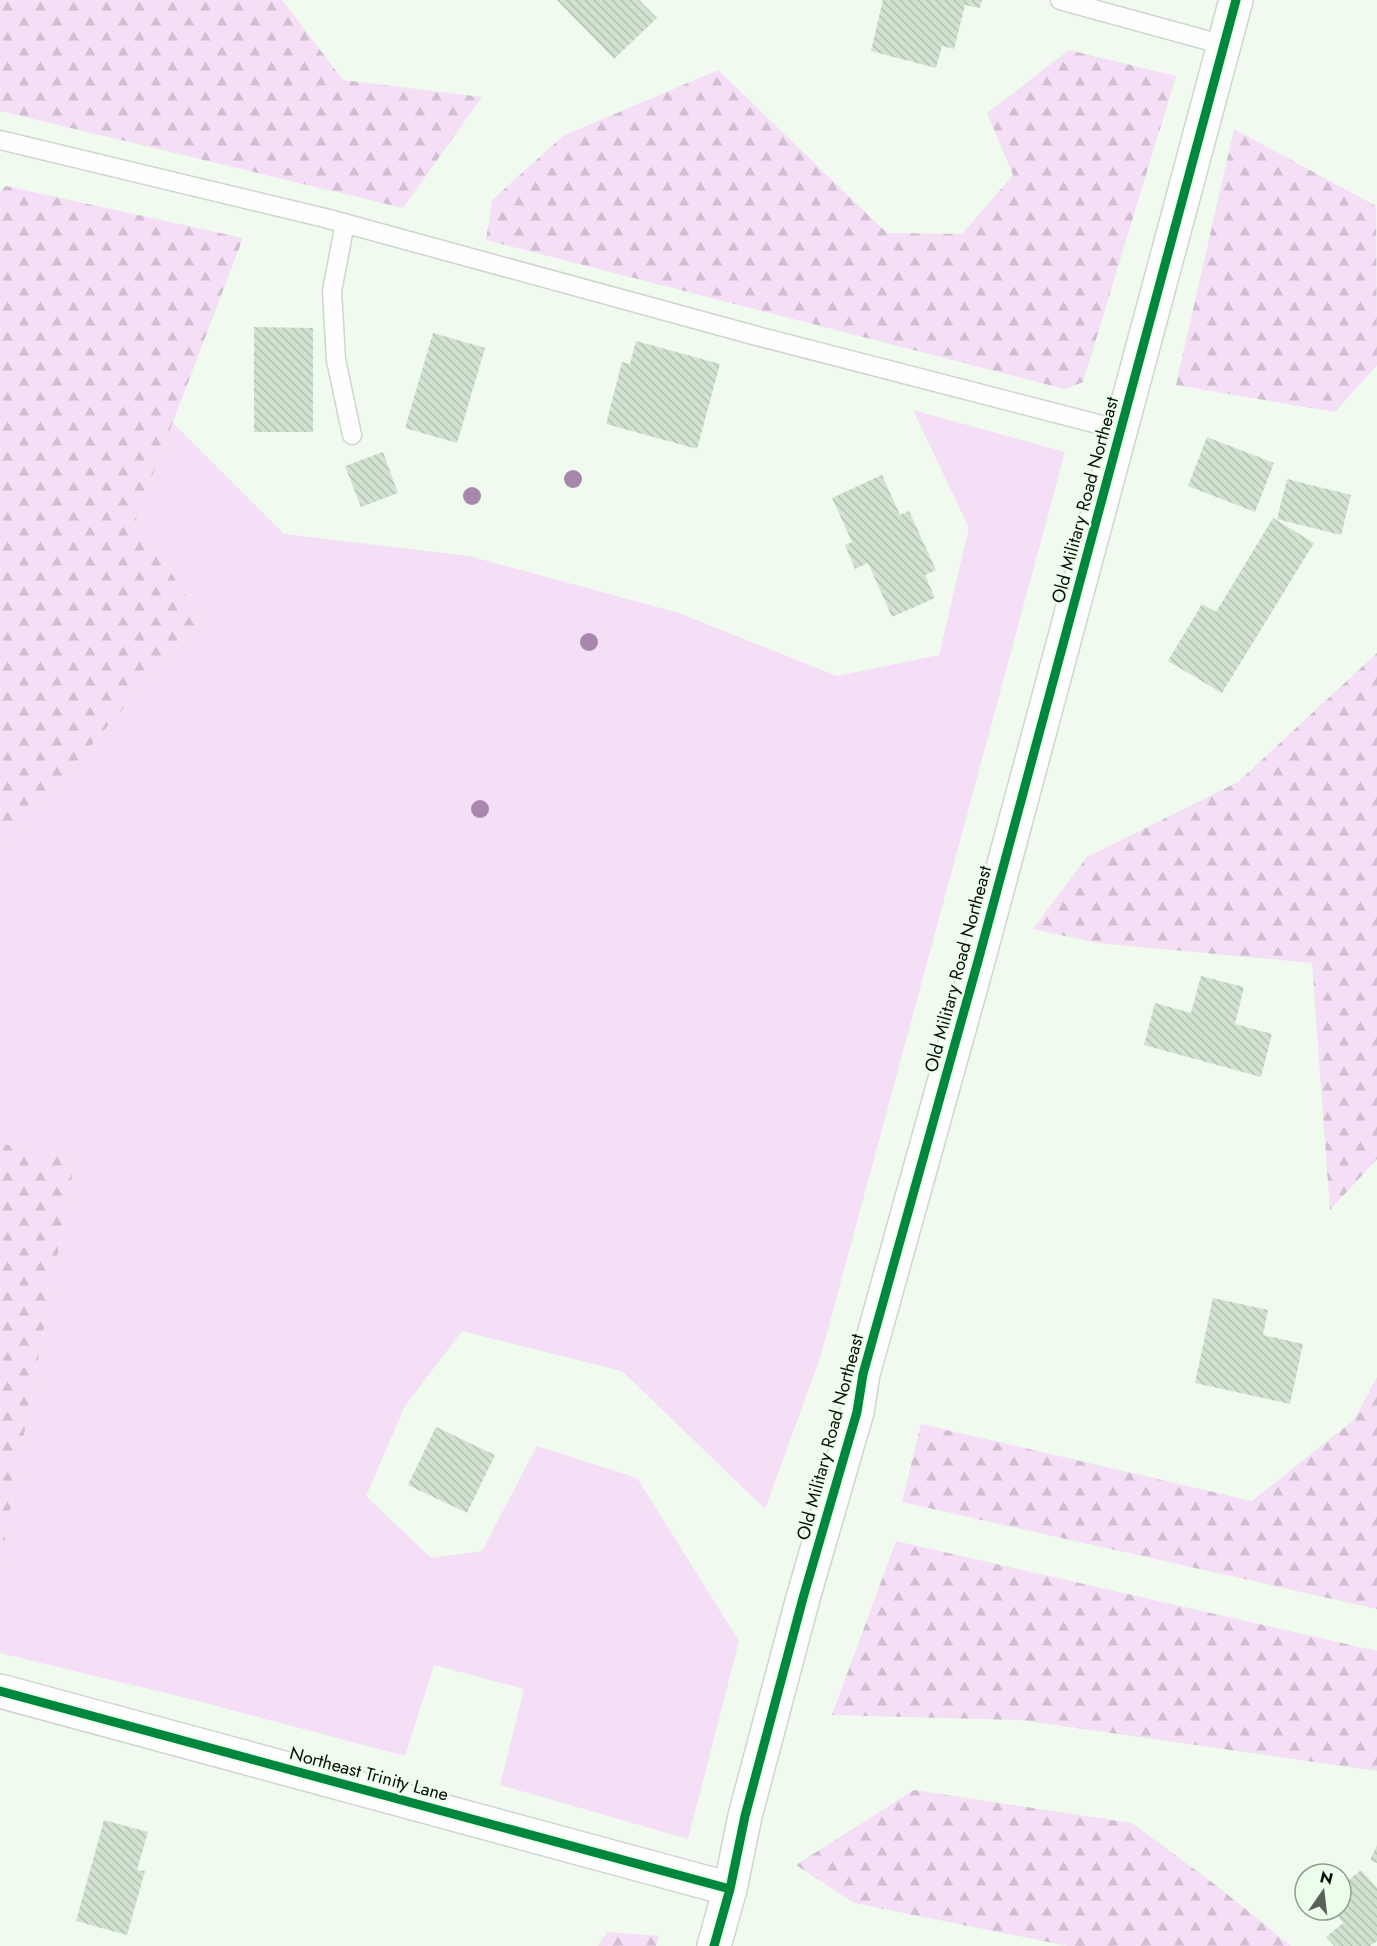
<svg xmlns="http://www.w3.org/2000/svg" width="1377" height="1946" font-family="Jost,sans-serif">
<defs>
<pattern id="forest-firs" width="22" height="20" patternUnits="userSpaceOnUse" patternTransform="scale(1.5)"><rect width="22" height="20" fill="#f4dff6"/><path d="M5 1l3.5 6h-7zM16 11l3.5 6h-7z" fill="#d0bed1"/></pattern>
<pattern id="building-back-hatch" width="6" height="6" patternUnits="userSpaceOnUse" patternTransform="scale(1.5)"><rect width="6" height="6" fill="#d2e2d0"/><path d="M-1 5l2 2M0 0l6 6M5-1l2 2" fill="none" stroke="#b3c1b1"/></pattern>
</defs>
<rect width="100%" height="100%" fill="#f0faef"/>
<!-- grass -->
<path fill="#f4dff6" d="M 913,410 L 1065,452 L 821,1355 L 765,1509 L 622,1371 L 462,1331 L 405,1406 L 366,1496 L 431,1558 L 482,1551 L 537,1446 L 637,1478 L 739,1641 L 688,1839 L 500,1785 L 524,1689 L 434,1665 L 405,1756 L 194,1700 L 0,1653 L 0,1565 L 75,1160 L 0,1143 L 0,850 L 201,619 L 136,519 L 173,423 L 284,534 L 469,556 L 679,613 L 837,676 L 939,655 L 969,528 Z"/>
<!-- forest -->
<path fill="url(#forest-firs)" d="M 0,0 L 282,0 L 343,80 L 482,97 L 403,208 L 0,111 Z
M 1069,50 L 1176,76 L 1083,382 L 1065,389 L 486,240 L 492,200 L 563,136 L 718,70 L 887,233 L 962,234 L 1013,175 L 987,113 Z
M 1234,129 L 1376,206 L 1377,365 L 1335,412 L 1176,385 Z
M 6,186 L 243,238 L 136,519 L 201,619 L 0,850 L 0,192 Z
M 1377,653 L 1377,1159 L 1330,1210 L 1312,963 L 1097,943 L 1033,929 L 1087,857 L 1238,782 Z
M 0,1143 L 75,1160 L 0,1565 Z
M 1377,1377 L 1377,1609 L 902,1502 L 921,1424 L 1252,1501 L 1354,1420 Z
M 896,1541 L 1377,1651 L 1377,1771 L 1020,1720 L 832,1715 Z
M 914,1790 L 1132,1823 L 1217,1886 L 1291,1946 L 1068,1946 L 854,1903 L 796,1865 Z
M 607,1932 L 659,1936 L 656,1946 L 598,1946 Z"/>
<!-- building -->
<path fill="url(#building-back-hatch)" d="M 557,0 L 639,0 L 657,18 L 614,59 Z
M 883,0 L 982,0 L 980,8 L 965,5 L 954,49 L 942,46 L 936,68 L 871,51 Z
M 254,327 L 313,328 L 313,432 L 254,432 Z
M 433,333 L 485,348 L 457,443 L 405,428 Z
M 636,341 L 720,364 L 697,449 L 606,424 L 622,362 L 630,364 Z
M 1207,437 L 1274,463 L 1255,512 L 1188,486 Z
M 383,452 L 398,493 L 361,507 L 345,466 Z
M 882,475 L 900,515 L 909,511 L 936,570 L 925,575 L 935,598 L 892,617 L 868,563 L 855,569 L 845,545 L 852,542 L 832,498 Z
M 1287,479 L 1351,495 L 1341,535 L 1277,519 Z
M 1273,518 L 1314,543 L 1222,693 L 1168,661 L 1202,604 L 1216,612 Z
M 1201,976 L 1244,987 L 1235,1024 L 1272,1034 L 1261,1077 L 1144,1045 L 1155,1003 L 1191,1013 Z
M 1213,1298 L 1268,1310 L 1263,1335 L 1303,1344 L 1290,1404 L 1195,1383 Z
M 436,1427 L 495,1455 L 467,1513 L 408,1485 Z
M 104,1820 L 148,1832 L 137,1870 L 145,1871 L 127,1935 L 76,1921 Z
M 1377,1845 L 1377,1863 L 1370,1860 Z
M 1361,1870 L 1377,1888 L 1377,1941 L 1370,1946 L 1334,1946 L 1326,1937 L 1343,1923 L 1333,1910 L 1341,1910 L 1341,1886 Z"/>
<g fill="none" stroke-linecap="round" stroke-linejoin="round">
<!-- lane casing -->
<g stroke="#ced6cd" stroke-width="21">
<path id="lane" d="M 1060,0 L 1224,45
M 0,140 L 325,218 L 757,336 L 1121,430
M 345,223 L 332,291 L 336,360 L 352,435"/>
</g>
<!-- street casing -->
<g stroke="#ced6cd" stroke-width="36">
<path id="street" d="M 0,1691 L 730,1889
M 714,1946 L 730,1889 L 745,1816 L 803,1598 L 857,1412 L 863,1374 L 978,961 L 1236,0"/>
</g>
<!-- lane -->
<use href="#lane" stroke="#fdfefd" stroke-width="18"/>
<!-- street -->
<use href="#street" stroke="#fdfefd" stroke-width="33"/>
<!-- cycleway casing -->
<g stroke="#ecfeeb" stroke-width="13">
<path id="cycleway" d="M 0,1691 L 730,1889
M 714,1946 L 730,1889 L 745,1816 L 803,1598 L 857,1412 L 863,1374 L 978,961 L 1236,0"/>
</g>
<!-- cycleway -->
<use href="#cycleway" stroke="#00873e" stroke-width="9"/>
</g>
<!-- trees -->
<g fill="#a887ac">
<circle cx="573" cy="479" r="9"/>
<circle cx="472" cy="496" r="9"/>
<circle cx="589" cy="642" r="9"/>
<circle cx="480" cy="809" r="9"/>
</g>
<g text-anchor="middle" stroke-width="5" stroke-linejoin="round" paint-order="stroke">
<!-- street labels -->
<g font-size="18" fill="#080e07" stroke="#ecfeeb">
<text transform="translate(1085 500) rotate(-75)" y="6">Old Military Road Northeast</text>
<text transform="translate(958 969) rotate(-75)" y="6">Old Military Road Northeast</text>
<text transform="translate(830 1437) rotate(-75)" y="6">Old Military Road Northeast</text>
<text transform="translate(369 1774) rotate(15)" y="6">Northeast Trinity Lane</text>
</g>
</g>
<!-- north arrow -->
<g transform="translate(1323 1892) rotate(14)"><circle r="28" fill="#ecfeeb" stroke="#919e90" stroke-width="1.5"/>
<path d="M0-4.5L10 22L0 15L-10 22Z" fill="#596158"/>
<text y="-9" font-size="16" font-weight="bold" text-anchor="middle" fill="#080e07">N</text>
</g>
</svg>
